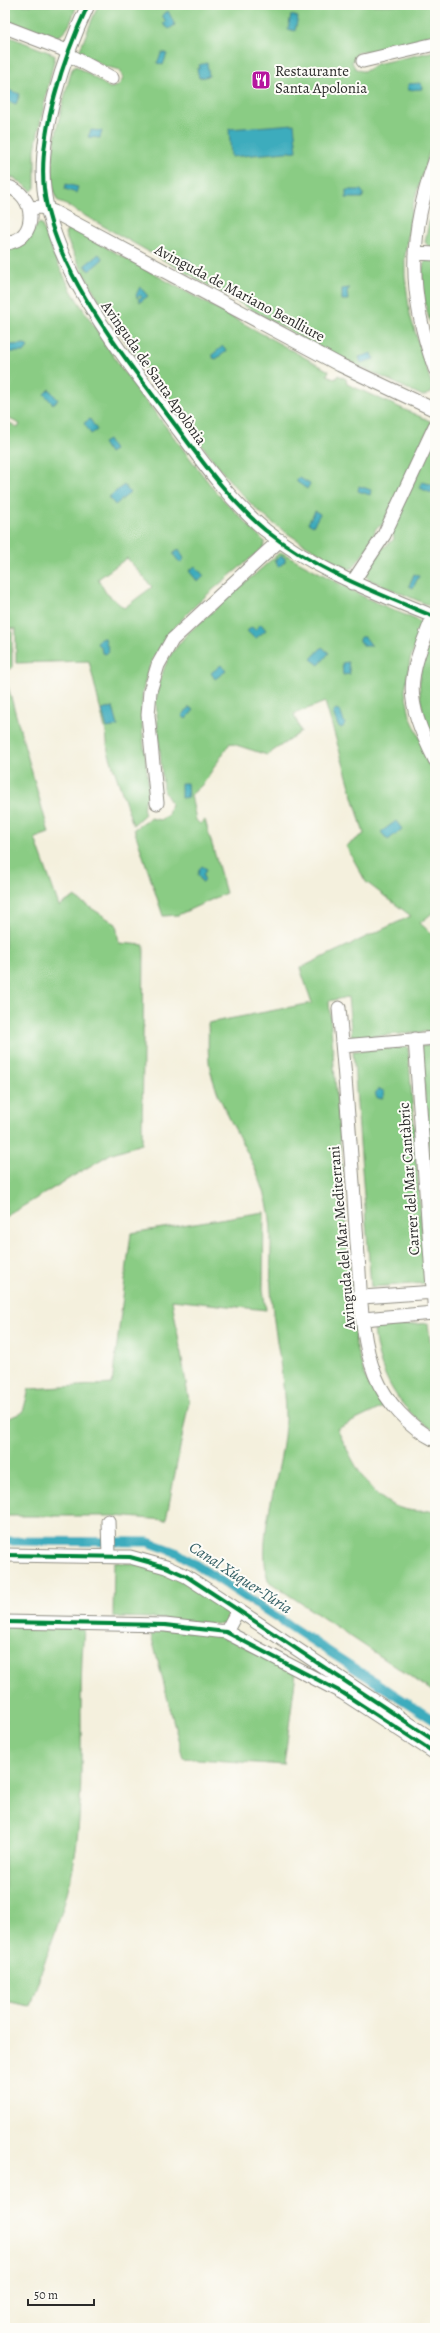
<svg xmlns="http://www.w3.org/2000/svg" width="440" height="2333" font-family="Alegreya,serif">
<rect width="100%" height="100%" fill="#fdfcf7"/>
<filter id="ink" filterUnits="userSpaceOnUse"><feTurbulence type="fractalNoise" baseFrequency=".025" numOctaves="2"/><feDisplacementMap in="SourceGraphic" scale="8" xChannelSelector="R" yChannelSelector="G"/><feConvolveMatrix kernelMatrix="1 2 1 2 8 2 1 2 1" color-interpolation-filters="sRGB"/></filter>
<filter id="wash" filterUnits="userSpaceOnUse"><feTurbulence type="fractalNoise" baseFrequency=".012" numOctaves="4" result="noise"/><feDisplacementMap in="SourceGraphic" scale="16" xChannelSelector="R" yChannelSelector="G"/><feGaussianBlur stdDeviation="0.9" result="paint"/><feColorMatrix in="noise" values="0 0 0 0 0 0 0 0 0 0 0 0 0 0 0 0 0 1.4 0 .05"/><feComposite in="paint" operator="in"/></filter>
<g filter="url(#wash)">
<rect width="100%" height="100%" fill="#f4f0dd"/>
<!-- green -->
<path fill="#8acc84" stroke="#5a7c58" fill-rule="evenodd" d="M 5,5 L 77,5 C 72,17 69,35 54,37 L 5,21 Z
M 98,5 L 429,5 L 435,10 L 435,37 L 370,52 L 358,52 L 352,62 L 355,68 C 365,75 369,68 376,64 L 435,51 L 435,134 L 412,208 L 405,256 L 405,276 L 410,315 L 433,389 L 431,393 L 423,396 L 318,347 L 57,200 C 43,166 63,103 72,69 L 76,66 L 110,88 L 118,86 L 123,79 L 120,70 L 104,66 L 79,52 Z
M 5,35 L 51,53 L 55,56 L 38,133 L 35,150 L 35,188 L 32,191 L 16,179 L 5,176 Z
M 435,191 L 435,247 L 429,247 L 425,242 Z
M 41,223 L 56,260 L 72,292 L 122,369 L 215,491 L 265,542 L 263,548 C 217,588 146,634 142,700 C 140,721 144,743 146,764 C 147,773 149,782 148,791 C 148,800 140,803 145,814 L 133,825 L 108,751 L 106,733 L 89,661 L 16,663 L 16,629 L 5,628 L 5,420 L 18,428 L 20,424 L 5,417 L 5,252 L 23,245 L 38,224 ZM 127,558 L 152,587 L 124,608 L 106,593 L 98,579 Z
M 68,229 L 73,229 L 329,371 L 327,375 L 336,379 L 338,375 L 346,379 L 347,384 L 430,421 L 431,424 L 382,525 L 376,528 L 371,543 L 353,568 L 348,569 C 321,554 293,539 269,520 C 237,494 212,459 188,426 C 144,368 100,310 69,244 L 65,234 Z
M 429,259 L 435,260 L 435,339 C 428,316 418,286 424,262 Z
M 435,436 L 435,608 L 368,579 L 366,574 L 382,549 L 394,539 L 392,528 Z
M 279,553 L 283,553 L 366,598 L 419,621 L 422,626 L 410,660 L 405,691 L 410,716 L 435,772 L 435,911 L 420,923 L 435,937 L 435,1031 L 352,1038 L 348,997 L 329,1001 L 356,1347 L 366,1379 L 383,1407 L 337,1429 C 359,1473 377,1519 435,1510 L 435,1693 L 268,1581 C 256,1533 279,1484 284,1436 C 289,1390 273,1335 271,1289 C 269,1262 274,1233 268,1207 C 259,1160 220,1115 210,1068 C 207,1053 209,1038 208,1023 L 312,1003 L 300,968 L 411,916 L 366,882 L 346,846 L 364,834 L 325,702 L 294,714 L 301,732 L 267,755 L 230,743 L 203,784 L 191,795 L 196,820 L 200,824 L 205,820 L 226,893 L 178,915 L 163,916 L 134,829 L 150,818 L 160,820 L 168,815 L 171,803 L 163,789 L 156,702 L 159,683 L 165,666 L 171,654 L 187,634 Z
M 5,631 L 12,631 L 12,668 L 5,671 Z
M 435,634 L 435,743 C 417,704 412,673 435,634 Z
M 5,676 L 49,833 L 35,838 L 59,906 L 74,897 L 116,924 L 119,943 L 144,945 L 142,1144 L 112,1153 L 5,1217 Z
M 435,1045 L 435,1233 L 421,1046 Z
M 408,1047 L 426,1283 L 371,1287 L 353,1051 Z
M 264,1212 L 263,1289 L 266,1310 L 172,1300 L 189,1401 L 166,1520 L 114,1516 L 5,1516 L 5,1420 L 23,1412 L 29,1389 L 112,1384 L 131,1233 Z
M 428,1323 L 430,1341 L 435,1355 L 435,1431 C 397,1410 377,1370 374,1328 Z
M 114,1562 L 145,1565 L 186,1582 L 234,1613 L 227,1625 L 153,1618 L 113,1617 Z
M 5,1626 L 84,1629 C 77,1702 86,1776 76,1849 C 69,1902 46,1955 30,2006 L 5,2001 Z
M 174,1630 L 222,1635 L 296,1673 L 284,1765 L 183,1758 L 150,1631 Z"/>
<!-- water -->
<path fill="#3eacbd" stroke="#346c74" d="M 168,11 L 175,25 L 169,29 L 163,24 L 166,22 L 162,15 Z
M 291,15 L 298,17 L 295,31 L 288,29 Z
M 162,52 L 167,54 L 163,65 L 157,63 Z
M 207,63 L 209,76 L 199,78 L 197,69 L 200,68 L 199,65 Z
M 421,83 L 422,89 L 408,90 L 408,84 Z
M 5,89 L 20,94 L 16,104 L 5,100 Z
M 294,124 L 297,151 L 231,157 L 229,129 Z
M 91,130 L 102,131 L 100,138 L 88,137 Z
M 66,184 L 78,187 L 76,193 L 65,189 Z
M 346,190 L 361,190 L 364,194 L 362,198 L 346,198 Z
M 99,254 L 103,259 L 89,271 L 85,265 Z
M 182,258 L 189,260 L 193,266 L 181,266 L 186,266 L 179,262 Z
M 140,287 L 148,296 L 140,302 L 138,299 L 142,297 L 140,295 L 137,298 L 136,295 Z
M 350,288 L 347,291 L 348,300 L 342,300 L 342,289 Z
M 25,344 L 28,347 L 24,352 L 9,352 L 10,345 Z
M 223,346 L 227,351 L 216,359 L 213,358 L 213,354 Z
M 372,353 L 374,359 L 361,363 L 359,357 Z
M 49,389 L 58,400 L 53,404 L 44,394 Z
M 90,419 L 97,430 L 91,434 L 84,423 Z
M 108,440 L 114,450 L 109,453 L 103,443 Z
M 300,478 L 310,484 L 307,489 L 297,482 L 297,479 Z
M 422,482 L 434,485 L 431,493 L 420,488 Z
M 124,485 L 130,493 L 115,505 L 109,497 Z
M 359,486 L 371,490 L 370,495 L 358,491 Z
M 315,511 L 320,514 L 313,526 L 308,523 Z
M 179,549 L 184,559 L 180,563 L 173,554 Z
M 281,556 L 285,558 L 285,562 L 278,567 L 276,561 L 274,561 Z
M 195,566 L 204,576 L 198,582 L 189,571 Z
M 414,574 L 419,576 L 413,588 L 409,586 Z
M 261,624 L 266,630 L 255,639 L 247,631 L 252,627 L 255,630 Z
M 360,637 L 365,637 L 372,646 L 364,646 L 360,641 Z
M 100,638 L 105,638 L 109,651 L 106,654 L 102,653 L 101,647 L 97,644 Z
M 322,647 L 329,653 L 319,665 L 311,659 Z
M 348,662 L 350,674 L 343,675 L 342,663 Z
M 221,665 L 226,671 L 215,679 L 211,673 Z
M 113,707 L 118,726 L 107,728 L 102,710 Z
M 189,707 L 194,710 L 186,719 L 182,716 Z
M 336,709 L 340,711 L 345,724 L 342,728 L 338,726 L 333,713 Z
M 181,783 L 187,783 L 188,797 L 181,798 Z
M 396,821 L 402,829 L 388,840 L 381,832 Z
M 202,866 L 207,869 L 203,875 L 205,881 L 202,882 L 198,875 L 199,869 Z
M375.5 1094a4.5 4.5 0 1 1 9 0a4.5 4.5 0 1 1-9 0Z"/>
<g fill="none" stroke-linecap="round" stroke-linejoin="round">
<!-- canal -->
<path stroke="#3eacbd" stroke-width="9" d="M 5,1541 L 148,1542 L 178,1553 L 435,1721"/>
</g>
</g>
<g filter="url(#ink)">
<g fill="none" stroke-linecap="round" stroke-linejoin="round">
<!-- minor casing -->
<g stroke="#908e84" stroke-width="15">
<path id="minor" d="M 88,5 C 64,56 38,133 44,189 C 53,270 123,355 170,418 C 199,457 227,498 265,530 C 315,570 377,593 435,617
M 5,27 L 62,49 L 73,57 L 112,78
M 363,61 L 435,44
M 435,161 C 408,235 408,295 435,369
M 5,186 C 38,193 39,241 5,243
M 30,208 L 41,207 L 54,212 L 340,365 L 435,410
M 415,253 L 435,254
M 352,583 L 384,535 L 435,426
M 433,617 C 407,681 403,695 435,760
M 157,803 L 148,715 L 150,691 L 158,665 L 172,640 L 280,540
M 339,1008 C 346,1086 352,1165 357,1243 C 361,1286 359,1334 375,1375 C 386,1402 409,1427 435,1440
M 415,1039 L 435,1316
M 343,1046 L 435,1038
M 362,1297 L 435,1292
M 363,1319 L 434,1313
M 108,1521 L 109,1556
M 5,1555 L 130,1557 L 166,1567 L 186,1576 L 238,1610 L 435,1741
M 5,1622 L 165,1625 L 226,1632 L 343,1693 L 435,1753
M 226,1632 L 238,1610"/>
</g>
<!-- minor -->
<use href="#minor" stroke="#fff" stroke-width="13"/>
<!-- cycleway casing -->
<g stroke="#fdfcf7" stroke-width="6">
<path id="cycleway" d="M 88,5 C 64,56 38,133 44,189 C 53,270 123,355 170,418 C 199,457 227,498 265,530 C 315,570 377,593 435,617
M 5,1555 L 130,1557 L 166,1567 L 186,1576 L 238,1610 L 435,1741
M 5,1622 L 165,1625 L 226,1632 L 343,1693 L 435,1753"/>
</g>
<!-- cycleway -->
<use href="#cycleway" stroke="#00873e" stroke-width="4"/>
</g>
</g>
<!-- icons -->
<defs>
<g id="restaurant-square" transform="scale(1)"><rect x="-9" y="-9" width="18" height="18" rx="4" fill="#b5179e" stroke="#fdfcf7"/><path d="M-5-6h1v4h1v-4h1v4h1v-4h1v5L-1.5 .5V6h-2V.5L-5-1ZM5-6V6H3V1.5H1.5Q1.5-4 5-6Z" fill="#fff"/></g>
</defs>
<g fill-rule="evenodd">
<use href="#restaurant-square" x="261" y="80"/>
</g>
<g text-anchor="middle" stroke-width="4" stroke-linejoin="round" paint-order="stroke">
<!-- poi labels -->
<g font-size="15" fill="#2b2b2b" stroke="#fdfcf7" text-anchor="start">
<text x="275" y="76">Restaurante<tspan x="275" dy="17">Santa Apolonia</tspan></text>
</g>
<!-- street labels -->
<g font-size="15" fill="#2b2b2b" stroke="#fdfcf7">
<text transform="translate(240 293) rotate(28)" y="5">Avinguda de Mariano Benlliure</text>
<text transform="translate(154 373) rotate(55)" y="5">Avinguda de Santa Apolònia</text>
<text transform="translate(409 1179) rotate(-94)" y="5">Carrer del Mar Cantàbric</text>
<text transform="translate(342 1238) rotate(-95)" y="5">Avinguda del Mar Mediterrani</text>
</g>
<!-- water labels -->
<g font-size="16" font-style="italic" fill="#335f65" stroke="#fdfcf7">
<text transform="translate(241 1577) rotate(33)" y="6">Canal Xúquer-Túria</text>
</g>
</g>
<!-- margin -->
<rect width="440" height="2333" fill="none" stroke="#fdfcf7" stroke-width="20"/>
<!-- scale -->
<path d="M28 2299v6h66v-6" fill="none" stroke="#2b2b2b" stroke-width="2"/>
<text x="34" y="2299" font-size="12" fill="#2b2b2b" stroke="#fdfcf7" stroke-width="3" paint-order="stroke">50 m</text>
</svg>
